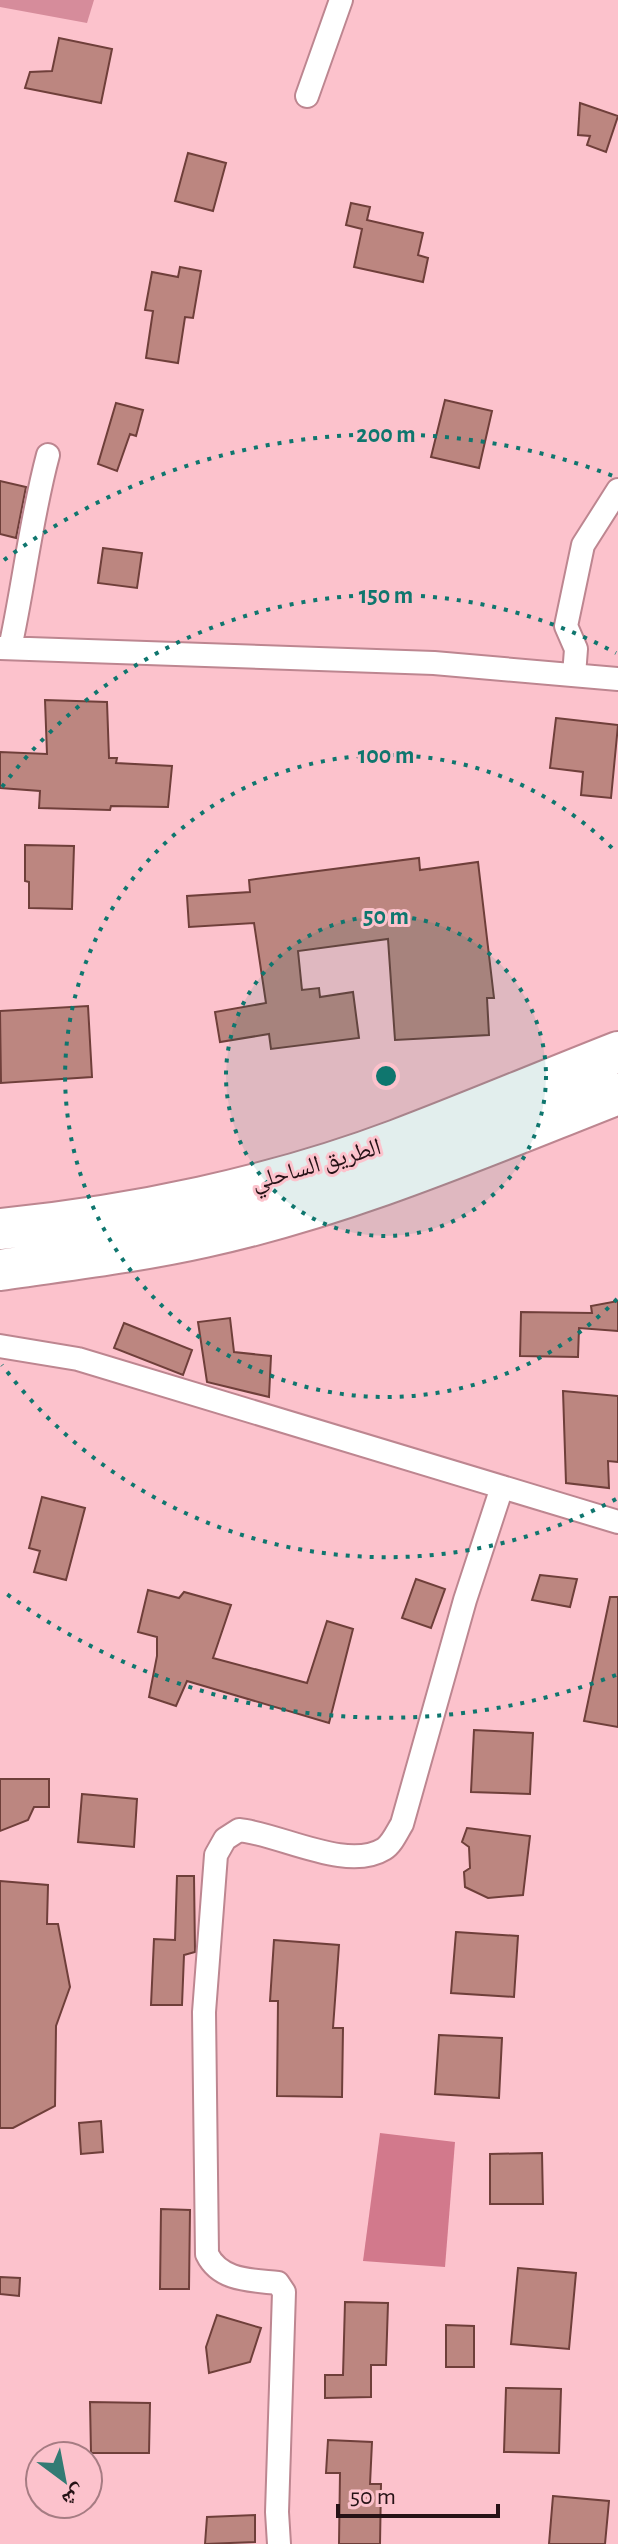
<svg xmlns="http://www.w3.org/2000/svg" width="618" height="2544" font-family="'Alegreya Sans','Noto Naskh Arabic',sans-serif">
<rect width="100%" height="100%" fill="#fcc2cc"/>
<!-- green -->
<path fill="#d68c9b" d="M 0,0 L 94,0 L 87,23 L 0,7 Z"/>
<!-- forest -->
<path fill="#d2798c" d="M 380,2133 L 455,2142 L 445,2267 L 363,2261 Z"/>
<!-- building -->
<path fill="#bc8680" stroke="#6f3f3a" stroke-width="2" d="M 59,38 L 112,49 L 101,103 L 25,88 L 30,72 L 52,71 Z
M 580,103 L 618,116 L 606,152 L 587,145 L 590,136 L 578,135 Z
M 188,153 L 226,163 L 213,211 L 175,201 Z
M 351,203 L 370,207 L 367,220 L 423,233 L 418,255 L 428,258 L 423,282 L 354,267 L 362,229 L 346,225 Z
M 180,267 L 201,271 L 193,318 L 185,317 L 178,363 L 146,358 L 153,311 L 145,310 L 152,272 L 178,277 Z
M 445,400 L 492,411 L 479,468 L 431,457 Z
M 116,403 L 143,410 L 136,436 L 130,434 L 117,471 L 98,464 Z
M 0,481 L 26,487 L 16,538 L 0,534 Z
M 103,548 L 142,553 L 137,588 L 98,583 Z
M 45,700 L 107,702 L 109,758 L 117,758 L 116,763 L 172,766 L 168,807 L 111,806 L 110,810 L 39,808 L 40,791 L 0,788 L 0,752 L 47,754 Z
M 556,718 L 618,725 L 611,798 L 581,795 L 583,772 L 550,768 Z
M 25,845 L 74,846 L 72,909 L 29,908 L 29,882 L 25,881 Z
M 419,858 L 420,870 L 478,862 L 494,998 L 487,998 L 489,1035 L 395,1040 L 388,939 L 298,951 L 302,990 L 319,988 L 320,997 L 353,992 L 359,1038 L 271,1049 L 269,1034 L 220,1042 L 215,1012 L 266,1003 L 254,923 L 189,927 L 187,896 L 250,892 L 249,880 Z
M 88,1006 L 92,1077 L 1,1083 L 0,1011 Z
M 618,1301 L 618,1331 L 579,1328 L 578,1357 L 520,1356 L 521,1312 L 592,1313 L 591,1306 Z
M 230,1318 L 234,1352 L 271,1356 L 269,1397 L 207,1382 L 198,1322 Z
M 124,1323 L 192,1350 L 183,1375 L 114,1348 Z
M 563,1391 L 618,1396 L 618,1462 L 608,1461 L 609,1488 L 566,1483 Z
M 42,1497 L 85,1508 L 66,1580 L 34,1572 L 40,1551 L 29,1548 Z
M 540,1575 L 577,1579 L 570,1607 L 532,1600 Z
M 416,1579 L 445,1589 L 431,1628 L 402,1618 Z
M 148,1590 L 179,1598 L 184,1592 L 231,1605 L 213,1658 L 307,1683 L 327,1621 L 353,1629 L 329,1723 L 187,1681 L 176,1706 L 149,1697 L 157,1656 L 157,1637 L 138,1632 Z
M 610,1597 L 618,1597 L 618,1727 L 584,1721 Z
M 474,1730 L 533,1733 L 530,1794 L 471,1792 Z
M 0,1779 L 49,1779 L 49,1807 L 34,1807 L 28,1820 L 0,1831 Z
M 82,1794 L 137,1799 L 134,1847 L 78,1842 Z
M 467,1828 L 530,1836 L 523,1895 L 488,1898 L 465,1887 L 464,1872 L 470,1868 L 469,1847 L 462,1842 Z
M 177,1876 L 194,1876 L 195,1952 L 184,1955 L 182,2005 L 151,2005 L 154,1939 L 175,1940 Z
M 0,1881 L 48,1885 L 47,1924 L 58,1924 L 70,1987 L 56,2026 L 55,2106 L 13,2128 L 0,2128 Z
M 456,1932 L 518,1936 L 514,1997 L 451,1993 Z
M 274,1940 L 339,1945 L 333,2028 L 343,2028 L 342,2097 L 277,2096 L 278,2001 L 270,2001 Z
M 439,2035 L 502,2038 L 499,2098 L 435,2094 Z
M 101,2121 L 103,2152 L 81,2154 L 79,2123 Z
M 542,2153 L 543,2204 L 490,2204 L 490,2154 Z
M 161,2209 L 190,2210 L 189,2289 L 160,2289 Z
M 518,2268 L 576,2273 L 569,2349 L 511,2344 Z
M 0,2277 L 20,2278 L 19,2296 L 0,2294 Z
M 345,2302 L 388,2303 L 386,2365 L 371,2365 L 371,2397 L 325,2398 L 325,2375 L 343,2375 Z
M 217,2315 L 261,2328 L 250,2362 L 209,2373 L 206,2347 Z
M 446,2325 L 474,2326 L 474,2367 L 446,2367 Z
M 506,2388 L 561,2389 L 559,2453 L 504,2452 Z
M 90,2402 L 150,2403 L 149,2453 L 91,2453 Z
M 328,2440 L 372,2442 L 370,2484 L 381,2484 L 380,2544 L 339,2544 L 340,2473 L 326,2473 Z
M 553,2496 L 609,2501 L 605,2544 L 549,2544 Z
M 255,2515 L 255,2542 L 205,2544 L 207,2517 Z"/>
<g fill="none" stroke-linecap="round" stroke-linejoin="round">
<!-- street casing -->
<g stroke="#bd8690" stroke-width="26">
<path id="street" d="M 307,96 L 341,0
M 0,648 L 434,663 L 618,679
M 10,648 C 24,584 31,518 48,455
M 574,675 L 576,649 L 566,626 L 583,545 L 618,490
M 0,1346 L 78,1359 L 618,1522
M 279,2544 L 277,2512 L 284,2292 L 278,2283 C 251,2280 220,2281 207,2254 L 204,2012 L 216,1855 L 225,1839 L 239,1830 C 280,1834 347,1872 384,1849 C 392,1844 397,1832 402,1824 L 465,1600 L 502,1487"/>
</g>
<!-- highway casing -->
<g stroke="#bd8690" stroke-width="44">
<path id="highway" d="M 0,1229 C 133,1216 272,1187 397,1140 C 471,1112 544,1081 618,1052
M 0,1270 C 68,1260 137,1252 204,1237 C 347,1206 483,1147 618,1094"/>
</g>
<!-- street -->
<use href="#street" stroke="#fff" stroke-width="22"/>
<!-- highway -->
<use href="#highway" stroke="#fff" stroke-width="40"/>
</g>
<!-- distance rings -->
<circle cx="386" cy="1076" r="160" fill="#0f766e" fill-opacity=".12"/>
<g fill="none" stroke="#0f766e" stroke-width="4" stroke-dasharray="4 8">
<circle cx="386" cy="1076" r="160"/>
<path d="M617 1299A321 321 0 1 1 617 853"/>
<path d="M616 1499A481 481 0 0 1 2 1365M2 787A481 481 0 0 1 616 653"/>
<path d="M616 1675A642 642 0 0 1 4 1592M4 560A642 642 0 0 1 616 477"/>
</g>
<g text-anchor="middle" stroke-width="6" stroke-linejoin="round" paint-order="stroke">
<!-- street labels -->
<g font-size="24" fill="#261216" stroke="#fcc2cc">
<text transform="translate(316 1164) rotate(-16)" y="8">الطريق الساحلي</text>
</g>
</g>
<circle cx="386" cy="1076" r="12" fill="#0f766e" stroke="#fcc2cc" stroke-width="4"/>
<g font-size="24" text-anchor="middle" font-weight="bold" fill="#0f766e" stroke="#fcc2cc" stroke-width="6" stroke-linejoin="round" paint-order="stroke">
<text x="386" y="442">200 m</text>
<text x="386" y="603">150 m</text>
<text x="386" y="763">100 m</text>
<text x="386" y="924">50 m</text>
</g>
<!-- north arrow -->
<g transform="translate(64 2480) rotate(148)"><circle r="38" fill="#fcc2cc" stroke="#a67c83" stroke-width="2"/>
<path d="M0-6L14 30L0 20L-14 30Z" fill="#337b74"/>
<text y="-12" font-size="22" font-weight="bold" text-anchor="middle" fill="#261216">ش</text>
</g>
<!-- scale -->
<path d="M338 2504v12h160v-12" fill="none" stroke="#261216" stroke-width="4"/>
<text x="350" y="2504" font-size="24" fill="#261216" stroke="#fcc2cc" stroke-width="6" paint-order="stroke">50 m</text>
</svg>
